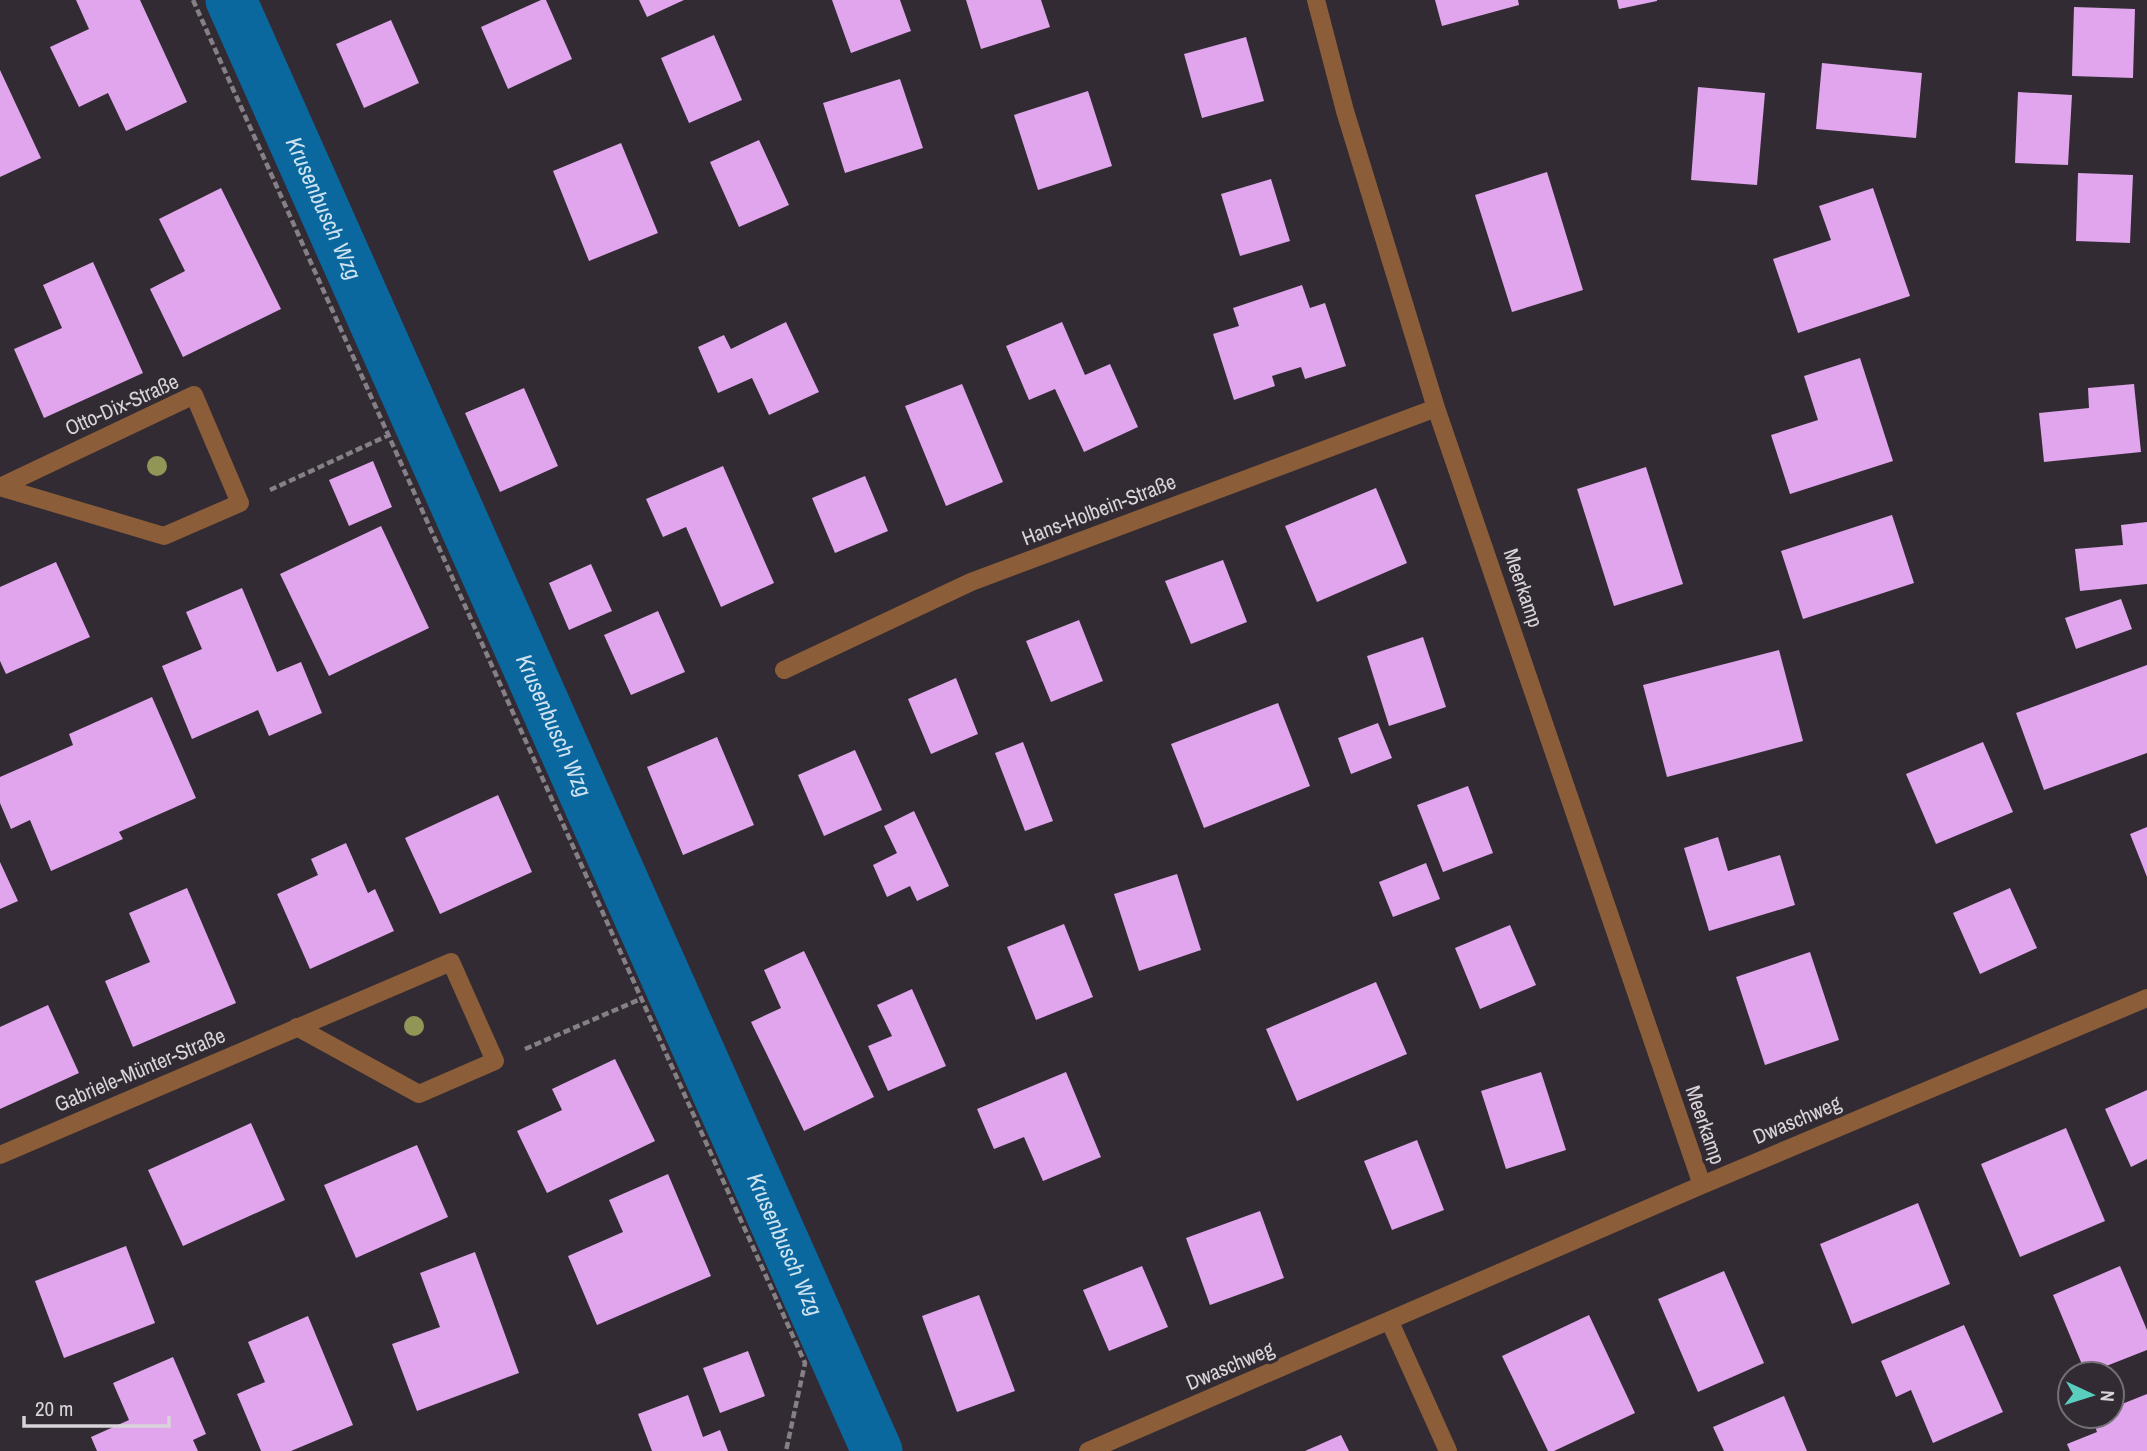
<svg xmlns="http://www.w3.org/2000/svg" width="2147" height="1451" font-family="'Archivo Narrow',sans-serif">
<rect width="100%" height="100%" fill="#322b33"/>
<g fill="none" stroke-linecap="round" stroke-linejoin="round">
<!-- canal -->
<path stroke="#0b689f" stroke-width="51" id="s1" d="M 231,0 L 877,1451"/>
</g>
<!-- building -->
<path fill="#e0a5ed" d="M 76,0 L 140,0 L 187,102 L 126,131 L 108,93 L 79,107 L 50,47 L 89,29 Z
M 541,0 L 546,0 L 572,59 L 508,89 L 481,27 Z
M 639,0 L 684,0 L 647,17 Z
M 832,0 L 900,0 L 911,31 L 851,53 Z
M 966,0 L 1041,0 L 1050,27 L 981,49 Z
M 1435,0 L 1518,0 L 1519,5 L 1442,26 Z
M 1617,0 L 1657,0 L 1657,1 L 1619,9 Z
M 2074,7 L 2135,9 L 2133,78 L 2072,76 Z
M 391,20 L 419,83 L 364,108 L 336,44 Z
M 714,35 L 742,100 L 689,123 L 661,58 Z
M 1246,37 L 1264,101 L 1202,118 L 1184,54 Z
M 1822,63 L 1922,73 L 1916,138 L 1816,129 Z
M 0,70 L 41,158 L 0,177 Z
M 900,79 L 923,148 L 845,173 L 823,103 Z
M 1698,87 L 1765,93 L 1757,185 L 1691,180 Z
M 1088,91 L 1112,166 L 1038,190 L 1014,115 Z
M 2018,92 L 2072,95 L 2068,165 L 2015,163 Z
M 759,140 L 789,205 L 739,227 L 710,162 Z
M 621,143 L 658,233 L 589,261 L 553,171 Z
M 1547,172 L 1583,290 L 1512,312 L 1475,195 Z
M 2078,173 L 2133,175 L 2130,243 L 2076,241 Z
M 1271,179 L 1290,241 L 1240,256 L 1221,194 Z
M 221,188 L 281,309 L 183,357 L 150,289 L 185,271 L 159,219 Z
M 1873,188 L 1910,296 L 1798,333 L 1773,259 L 1831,240 L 1819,206 Z
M 93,262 L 143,373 L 44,418 L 14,349 L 62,328 L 43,285 Z
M 1302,285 L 1310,308 L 1325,303 L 1346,366 L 1305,379 L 1301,367 L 1272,376 L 1275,386 L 1234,400 L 1213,334 L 1239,326 L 1233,308 Z
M 786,322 L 819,392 L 769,415 L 752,378 L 718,393 L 698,347 L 724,335 L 731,349 Z
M 1062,322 L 1085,375 L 1110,364 L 1138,427 L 1084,452 L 1055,389 L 1029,400 L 1006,346 Z
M 1860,358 L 1893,461 L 1790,494 L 1771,435 L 1818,420 L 1804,376 Z
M 962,384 L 1003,482 L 946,506 L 905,406 Z
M 2134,384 L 2141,452 L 2044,462 L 2039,413 L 2089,408 L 2088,388 Z
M 524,388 L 558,466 L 500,492 L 465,413 Z
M 373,461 L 392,507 L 349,526 L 329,480 Z
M 723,466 L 774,583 L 721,607 L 686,527 L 663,537 L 646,499 Z
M 1646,467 L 1683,584 L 1614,606 L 1577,489 Z
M 865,476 L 888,531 L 835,553 L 812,498 Z
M 1376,488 L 1407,563 L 1317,602 L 1285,526 Z
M 1892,515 L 1914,583 L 1803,619 L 1781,551 Z
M 2147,522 L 2147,584 L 2080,591 L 2075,549 L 2123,545 L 2121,525 Z
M 381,526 L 429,628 L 329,676 L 280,574 Z
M 1223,560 L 1247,622 L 1191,644 L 1165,581 Z
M 56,562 L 90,637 L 6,674 L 0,661 L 0,587 Z
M 591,564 L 612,611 L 569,630 L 549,583 Z
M 242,588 L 277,672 L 301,662 L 322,713 L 269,736 L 258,710 L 192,739 L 162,666 L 202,649 L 186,612 Z
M 2121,599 L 2132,629 L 2076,649 L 2065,618 Z
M 658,611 L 685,672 L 631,695 L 604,635 Z
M 1079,620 L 1103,681 L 1051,702 L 1026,641 Z
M 1423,637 L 1446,707 L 1389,726 L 1367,656 Z
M 1779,650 L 1803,741 L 1667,777 L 1643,685 Z
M 2147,665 L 2147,753 L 2044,790 L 2016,713 Z
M 956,678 L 978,734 L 931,754 L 908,699 Z
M 152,697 L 196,798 L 119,832 L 123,839 L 51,871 L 30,820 L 11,829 L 0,803 L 0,777 L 73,745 L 69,734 Z
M 1278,703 L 1310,786 L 1204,828 L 1171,744 Z
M 1378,723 L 1392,758 L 1351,774 L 1338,738 Z
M 717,737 L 754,825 L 683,855 L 647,767 Z
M 1023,742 L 1053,821 L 1025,831 L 995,753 Z
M 1983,742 L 2013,812 L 1936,844 L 1906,774 Z
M 855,750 L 882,810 L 824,836 L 798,775 Z
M 1468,786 L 1493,853 L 1443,872 L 1417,805 Z
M 498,795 L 532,872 L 440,914 L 405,838 Z
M 914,811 L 949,886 L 917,901 L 910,886 L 887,897 L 873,865 L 897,853 L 884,826 Z
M 2147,827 L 2147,877 L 2130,834 Z
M 1718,837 L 1728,871 L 1780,855 L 1795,905 L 1709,931 L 1684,848 Z
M 346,843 L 368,893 L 375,889 L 394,931 L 310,969 L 277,894 L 318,875 L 311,859 Z
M 0,862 L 18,901 L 0,909 Z
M 1426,863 L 1440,899 L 1393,917 L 1379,882 Z
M 1177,874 L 1201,950 L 1139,971 L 1114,894 Z
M 187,888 L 236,1003 L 133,1047 L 105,981 L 150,962 L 129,913 Z
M 2010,888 L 2037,948 L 1980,974 L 1953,913 Z
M 1064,924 L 1093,997 L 1036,1020 L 1007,947 Z
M 1510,925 L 1536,985 L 1480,1009 L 1455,948 Z
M 804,951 L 874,1097 L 804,1131 L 751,1022 L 781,1008 L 764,970 Z
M 1810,952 L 1839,1040 L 1765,1065 L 1736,977 Z
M 1376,982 L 1407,1054 L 1297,1101 L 1266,1029 Z
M 912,989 L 946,1066 L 888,1091 L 868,1046 L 892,1036 L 877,1005 Z
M 48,1005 L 79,1073 L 0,1109 L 0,1027 Z
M 615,1059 L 655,1141 L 547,1193 L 517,1131 L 562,1110 L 552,1089 Z
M 1066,1072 L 1101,1157 L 1043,1181 L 1024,1137 L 994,1149 L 977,1109 Z
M 1541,1072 L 1566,1150 L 1506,1169 L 1481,1091 Z
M 2147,1090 L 2147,1159 L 2131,1167 L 2105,1109 Z
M 251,1123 L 285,1200 L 183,1246 L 148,1170 Z
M 2066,1128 L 2105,1221 L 2020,1257 L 1981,1164 Z
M 1417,1140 L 1444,1210 L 1392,1230 L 1364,1161 Z
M 417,1145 L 448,1217 L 356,1258 L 324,1185 Z
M 668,1174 L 711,1276 L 597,1325 L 568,1256 L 623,1232 L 609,1200 Z
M 1918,1203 L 1950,1284 L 1852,1324 L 1820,1244 Z
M 1260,1211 L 1284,1278 L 1210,1305 L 1186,1238 Z
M 126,1246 L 155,1323 L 64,1358 L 35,1281 Z
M 475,1252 L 519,1373 L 417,1411 L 392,1344 L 440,1327 L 420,1273 Z
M 1142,1266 L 1168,1327 L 1109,1351 L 1083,1290 Z
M 2120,1266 L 2147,1330 L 2147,1350 L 2086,1374 L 2053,1295 Z
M 1724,1271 L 1764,1363 L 1698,1392 L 1658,1299 Z
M 979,1295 L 1015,1391 L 957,1412 L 922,1316 Z
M 1589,1315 L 1635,1413 L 1554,1451 L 1548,1451 L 1502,1356 Z
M 308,1316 L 353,1425 L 291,1451 L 261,1451 L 237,1394 L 265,1382 L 248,1342 Z
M 1964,1325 L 2003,1412 L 1933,1443 L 1911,1390 L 1896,1397 L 1881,1361 Z
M 748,1351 L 765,1396 L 720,1413 L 703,1368 Z
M 173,1357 L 206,1434 L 193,1440 L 198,1451 L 97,1451 L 91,1437 L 129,1420 L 113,1383 Z
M 2147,1394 L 2147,1451 L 2070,1451 L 2067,1444 L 2097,1432 L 2092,1417 L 2112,1416 L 2112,1408 Z
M 688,1395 L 703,1437 L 720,1430 L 728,1451 L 652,1451 L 638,1414 Z
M 1784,1396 L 1807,1451 L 1724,1451 L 1713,1427 Z
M 1341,1435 L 1349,1451 L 1305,1451 Z"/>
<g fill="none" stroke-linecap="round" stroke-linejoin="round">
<!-- path -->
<path stroke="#858086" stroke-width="4.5" stroke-dasharray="7 3.5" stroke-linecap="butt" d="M 193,0 L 805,1363 L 786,1451
M 270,490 L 389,435
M 525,1049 L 643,998"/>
<!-- minor -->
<path stroke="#8c5d39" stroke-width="18" d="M 1316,0 L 1345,111 L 1436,408 L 1702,1185
M 0,487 L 194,395 L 240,503 L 164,536 L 0,487
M 784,670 L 971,582 L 1436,408
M 0,1155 L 451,962 L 495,1061 L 419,1094 L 297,1027
M 1390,1322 L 1448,1451
M 1088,1451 L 1702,1185 L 2147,998"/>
</g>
<!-- trees -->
<g fill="#929555">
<circle cx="157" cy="466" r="10"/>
<circle cx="414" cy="1026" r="10"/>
</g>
<g text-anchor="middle" stroke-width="7" stroke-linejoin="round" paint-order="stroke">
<!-- street labels -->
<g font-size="21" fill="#d8d4d9" stroke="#322b33">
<text transform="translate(122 405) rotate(-24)" y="7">Otto-Dix-Straße</text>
<text transform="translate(1099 510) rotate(-21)" y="7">Hans-Holbein-Straße</text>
<text transform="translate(1523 588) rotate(71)" y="7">Meerkamp</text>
<text transform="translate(140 1070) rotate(-23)" y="7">Gabriele-Münter-Straße</text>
<text transform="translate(1797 1120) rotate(-23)" y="7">Dwaschweg</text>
<text transform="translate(1705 1125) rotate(71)" y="7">Meerkamp</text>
<text transform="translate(1230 1366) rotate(-23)" y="7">Dwaschweg</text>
</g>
<!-- water labels -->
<g font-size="23" font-style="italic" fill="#cfe2f1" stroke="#322b33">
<text dy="8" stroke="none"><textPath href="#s1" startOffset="228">Krusenbusch Wzg</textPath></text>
<text dy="8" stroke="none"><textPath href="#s1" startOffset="794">Krusenbusch Wzg</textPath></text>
<text dy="8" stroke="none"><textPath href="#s1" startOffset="1362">Krusenbusch Wzg</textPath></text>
</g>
</g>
<!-- north arrow -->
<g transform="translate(2091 1395) rotate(94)"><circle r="33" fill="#322b33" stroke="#746f75" stroke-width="2"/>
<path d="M0-5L12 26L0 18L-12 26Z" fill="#59cebf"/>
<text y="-10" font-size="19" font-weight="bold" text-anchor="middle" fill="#d8d4d9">N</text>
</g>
<!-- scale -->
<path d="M24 1416v10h145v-10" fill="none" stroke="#d8d4d9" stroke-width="3.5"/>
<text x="35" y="1416" font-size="21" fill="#d8d4d9" stroke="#322b33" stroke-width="5" paint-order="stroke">20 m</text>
</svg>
